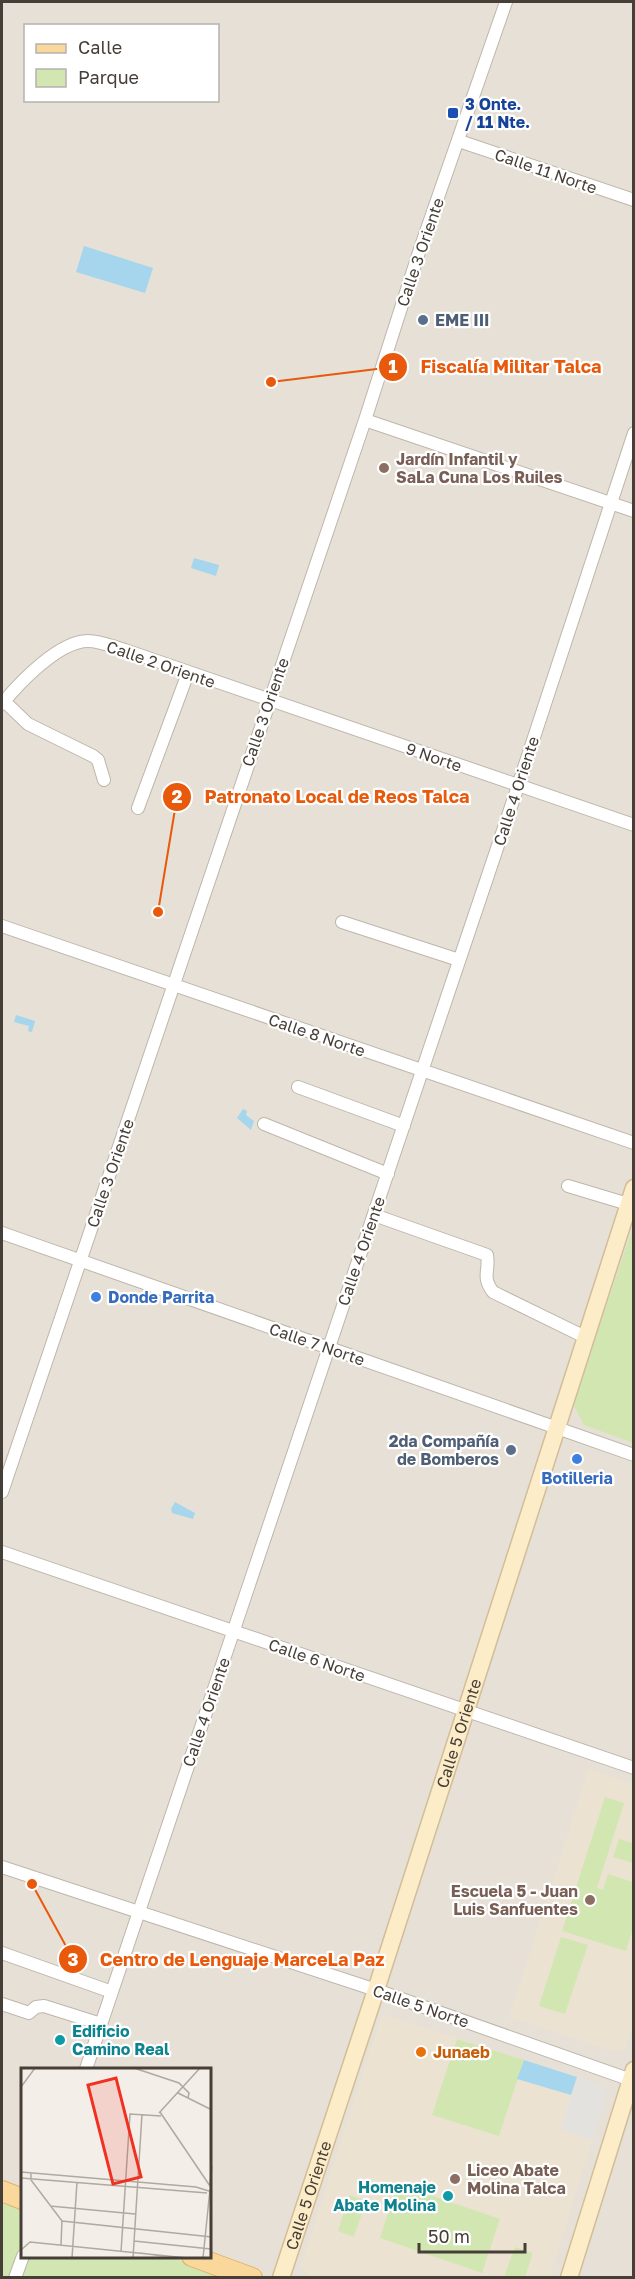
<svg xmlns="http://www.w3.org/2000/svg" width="635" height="2279" font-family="'Golos Text',sans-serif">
<rect width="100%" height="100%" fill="#f3efe8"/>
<!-- residential -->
<path fill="#e7e0d6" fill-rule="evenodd" d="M 2,2 L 633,2 L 633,2277 L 2,2278 ZM 26,26 L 218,26 L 218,100 L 26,100 ZM 22,2069 L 210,2069 L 210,2256 L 22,2256 Z"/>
<!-- education -->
<path fill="#ece2d2" d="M 589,1769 L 633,1784 L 634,2022 L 625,2049 L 616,2052 L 509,2017 Z
M 382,2014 L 602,2085 L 607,2092 L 550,2277 L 318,2278 L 307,2274 L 301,2265 Z"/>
<!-- green -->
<path fill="#d2e6b2" d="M 633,1227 L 633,1443 L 584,1425 L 573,1404 Z
M 605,1797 L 624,1803 L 597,1888 L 603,1890 L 608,1874 L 633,1882 L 633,1928 L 626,1951 L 562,1931 Z
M 619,1839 L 633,1843 L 633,1863 L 613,1857 Z
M 561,1937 L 588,1945 L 565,2014 L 539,2006 Z
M 457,2039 L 524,2060 L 499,2136 L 432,2115 Z
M 397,2184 L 500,2219 L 482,2273 L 380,2238 Z
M 349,2195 L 366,2201 L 354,2237 L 338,2231 Z
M 2,2199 L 22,2206 L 22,2256 L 169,2257 L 230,2277 L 2,2277 Z
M 515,2247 L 533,2253 L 525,2277 L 504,2277 Z"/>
<!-- parking -->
<path fill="#e4e2df" d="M 577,2077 L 602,2085 L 607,2092 L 592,2140 L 561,2129 Z"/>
<!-- water -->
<path fill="#a6d6ed" d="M 84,246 L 153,268 L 145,293 L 76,272 Z
M 194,558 L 219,565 L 216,576 L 191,568 Z
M 16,1015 L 35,1021 L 32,1032 L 28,1031 L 29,1026 L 14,1022 Z
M 243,1109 L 247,1111 L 246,1115 L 254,1121 L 251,1130 L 237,1118 Z
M 175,1502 L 195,1513 L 193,1519 L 172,1513 L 171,1509 Z
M 524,2060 L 577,2077 L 571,2095 L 517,2079 Z"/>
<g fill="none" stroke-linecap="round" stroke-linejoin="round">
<!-- street casing -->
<g stroke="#beb6aa" stroke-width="14">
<path id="street" d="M 459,141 L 634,200
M 365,420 L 634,511
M 4,701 L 28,724 L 93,756 L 98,760 L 104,780
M 2,704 C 19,683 59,641 88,641 C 100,641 114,647 125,650 L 634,825
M 138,808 L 188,673
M 342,922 L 459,960
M 2,926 L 634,1143
M 298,1087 L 404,1126
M 264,1124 L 388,1174
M 568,1186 L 628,1204
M 374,1215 L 487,1255 C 490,1271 481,1276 493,1292 L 585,1337
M 2,1233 L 634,1455
M 2,1492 L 365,420 L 420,249 L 506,2
M 2,1552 L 634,1768
M 2,1867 L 376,1990 L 634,2081
M 2,1953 L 112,1992
M 2,2004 L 29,2013 L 36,2007 L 44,2006 L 101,2024
M 86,2069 L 518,786 L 634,433
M 15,2278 L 23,2256"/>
</g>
<!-- secondary casing -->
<g stroke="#d1be99" stroke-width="19">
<g id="secondary">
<path id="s1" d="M 281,2278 L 376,1990 L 634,1188"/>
<path d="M 569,2278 L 634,2070"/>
</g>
</g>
<!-- primary casing -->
<g stroke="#dfb36a" stroke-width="22">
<path id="primary" d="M 2,2191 L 22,2199
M 192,2256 L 252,2278"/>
</g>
<!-- street -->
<use href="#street" stroke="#fff" stroke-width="12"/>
<!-- secondary -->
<use href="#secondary" stroke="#fcecc8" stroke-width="16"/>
<!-- primary -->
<use href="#primary" stroke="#fad79a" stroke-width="20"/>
</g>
<!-- markers -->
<rect fill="#1a4fb4" stroke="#fff" stroke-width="2" x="447" y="107" width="12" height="12" rx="3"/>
<g fill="#5c6f8a" stroke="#fff" stroke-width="2">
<circle cx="423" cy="320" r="6"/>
<circle cx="511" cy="1450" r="6"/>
</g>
<g fill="#8d6e63" stroke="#fff" stroke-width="2">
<circle cx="384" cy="468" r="6"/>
<circle cx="590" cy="1900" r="6"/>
<circle cx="455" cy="2179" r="6"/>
</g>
<g fill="#3f7fe0" stroke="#fff" stroke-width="2">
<circle cx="96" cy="1297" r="6"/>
<circle cx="577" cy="1459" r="6"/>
</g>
<g fill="#0f9aa8" stroke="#fff" stroke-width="2">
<circle cx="60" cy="2040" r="6"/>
<circle cx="448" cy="2196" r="6"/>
</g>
<circle fill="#e8710a" stroke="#fff" stroke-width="2" cx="421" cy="2052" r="6"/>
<g text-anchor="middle" stroke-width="4.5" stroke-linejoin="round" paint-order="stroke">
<!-- transit labels -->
<g font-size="16" font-weight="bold" fill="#164399" stroke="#fff" text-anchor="start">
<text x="465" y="110">3 Onte.<tspan x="465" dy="18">/ 11 Nte.</tspan></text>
</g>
<!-- street labels -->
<g font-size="16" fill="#463f37" stroke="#fff">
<text transform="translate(546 171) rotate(19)" y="6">Calle 11 Norte</text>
<text transform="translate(420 252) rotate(-71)" y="6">Calle 3 Oriente</text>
<text transform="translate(161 664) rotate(19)" y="6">Calle 2 Oriente</text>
<text transform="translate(265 712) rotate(-71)" y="6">Calle 3 Oriente</text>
<text transform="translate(434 757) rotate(19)" y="6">9 Norte</text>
<text transform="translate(516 791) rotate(-72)" y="6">Calle 4 Oriente</text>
<text transform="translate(317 1035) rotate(19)" y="6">Calle 8 Norte</text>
<text transform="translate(110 1173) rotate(-71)" y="6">Calle 3 Oriente</text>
<text transform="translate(361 1251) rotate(-71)" y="6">Calle 4 Oriente</text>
<text transform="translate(317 1344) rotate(19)" y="6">Calle 7 Norte</text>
<text transform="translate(317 1660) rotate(19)" y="6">Calle 6 Norte</text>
<text transform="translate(206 1712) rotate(-71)" y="6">Calle 4 Oriente</text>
<text dy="6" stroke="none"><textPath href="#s1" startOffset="573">Calle 5 Oriente</textPath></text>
<text transform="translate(421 2006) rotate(19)" y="6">Calle 5 Norte</text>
<text dy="6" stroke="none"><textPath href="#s1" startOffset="87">Calle 5 Oriente</textPath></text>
</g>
<!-- service labels -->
<g font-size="16" font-weight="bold" fill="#4e5e75" stroke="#fff" text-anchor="start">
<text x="435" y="326">EME III</text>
<text x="499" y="1447" text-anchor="end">2da Compañía<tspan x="499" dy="18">de Bomberos</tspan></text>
</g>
<!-- education labels -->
<g font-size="16" font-weight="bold" fill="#785e54" stroke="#fff" text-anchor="start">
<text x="396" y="465">Jardín Infantil y<tspan x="396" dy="18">SaLa Cuna Los Ruiles</tspan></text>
<text x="578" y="1897" text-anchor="end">Escuela 5 - Juan<tspan x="578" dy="18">Luis Sanfuentes</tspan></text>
<text x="467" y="2176">Liceo Abate<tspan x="467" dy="18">Molina Talca</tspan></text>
</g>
<!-- shop labels -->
<g font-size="16" font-weight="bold" fill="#366cbe" stroke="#fff" text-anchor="start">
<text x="108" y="1303">Donde Parrita</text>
<text x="577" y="1484" text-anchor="middle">Botilleria</text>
</g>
<!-- culture labels -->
<g font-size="16" font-weight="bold" fill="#0d838f" stroke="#fff" text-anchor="start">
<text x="72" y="2037">Edificio<tspan x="72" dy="18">Camino Real</tspan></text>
<text x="436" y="2193" text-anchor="end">Homenaje<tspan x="436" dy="18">Abate Molina</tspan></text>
</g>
<!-- food labels -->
<g font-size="16" font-weight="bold" fill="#c56008" stroke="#fff" text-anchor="start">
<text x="433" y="2058">Junaeb</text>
</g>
</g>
<!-- overview -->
<g transform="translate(21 2068)">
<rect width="190" height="190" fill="#f3efe8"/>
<path fill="none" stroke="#aea9a1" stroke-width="1.5" d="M 113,0 L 158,15 L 168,25 L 167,30M 0,19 L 14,0M 157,25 L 191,42M 139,44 L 189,118M 138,45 L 179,0M 0,104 L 175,119 L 191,124M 10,105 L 10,112 L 41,153 L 191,169M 0,110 L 186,125M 189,116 L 191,98M 29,138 L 114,146M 113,173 L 190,181M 40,177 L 41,152M 0,182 L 9,174 L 166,190M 100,184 L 109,46 L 140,48M 119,185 L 142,188M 51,190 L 56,114M 112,190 L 121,46M 182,190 L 189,121"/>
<path fill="#f13021" fill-opacity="0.15" stroke="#f13021" stroke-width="3" d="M 95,10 L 120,109 L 92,116 L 67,17 Z"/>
<rect width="190" height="190" fill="none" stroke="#463f37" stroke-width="3"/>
</g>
<!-- callouts -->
<path fill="none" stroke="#e8590c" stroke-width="2" d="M271 382L393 367M158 912L177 797M32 1884L73 1959"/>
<g fill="#e8590c" stroke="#fff" stroke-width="2">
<circle cx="271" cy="382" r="6"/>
<circle cx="158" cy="912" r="6"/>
<circle cx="32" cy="1884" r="6"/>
<circle cx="393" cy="367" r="15"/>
<circle cx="177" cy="797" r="15"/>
<circle cx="73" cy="1959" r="15"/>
</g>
<g font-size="18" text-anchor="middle" font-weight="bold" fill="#fff">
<text x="393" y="373">1</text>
<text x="177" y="803">2</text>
<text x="73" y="1966">3</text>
</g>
<g font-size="18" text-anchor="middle" font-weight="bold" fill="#e8590c" stroke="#fff" stroke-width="4.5" stroke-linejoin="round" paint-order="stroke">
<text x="511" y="373">Fiscalía Militar Talca</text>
<text x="337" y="803">Patronato Local de Reos Talca</text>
<text x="242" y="1966">Centro de Lenguaje MarceLa Paz</text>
</g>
<!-- border -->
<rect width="635" height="2279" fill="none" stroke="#463f37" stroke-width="6"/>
<!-- legend -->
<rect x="24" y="24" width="195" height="78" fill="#ffffff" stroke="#b5b2af" stroke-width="1.5"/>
<rect x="36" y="44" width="30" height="9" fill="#fad79a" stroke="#b5b2af" stroke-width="1.5"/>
<text x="78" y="54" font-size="18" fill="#463f37">Calle</text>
<rect x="36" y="69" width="30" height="18" fill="#d2e6b2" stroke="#b5b2af" stroke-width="1.5"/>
<text x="78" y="84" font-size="18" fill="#463f37">Parque</text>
<!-- scale -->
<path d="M419 2243v9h106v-9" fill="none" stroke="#463f37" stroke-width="3"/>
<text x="428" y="2243" font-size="18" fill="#463f37" stroke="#ffffff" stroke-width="4.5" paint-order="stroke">50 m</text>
</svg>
